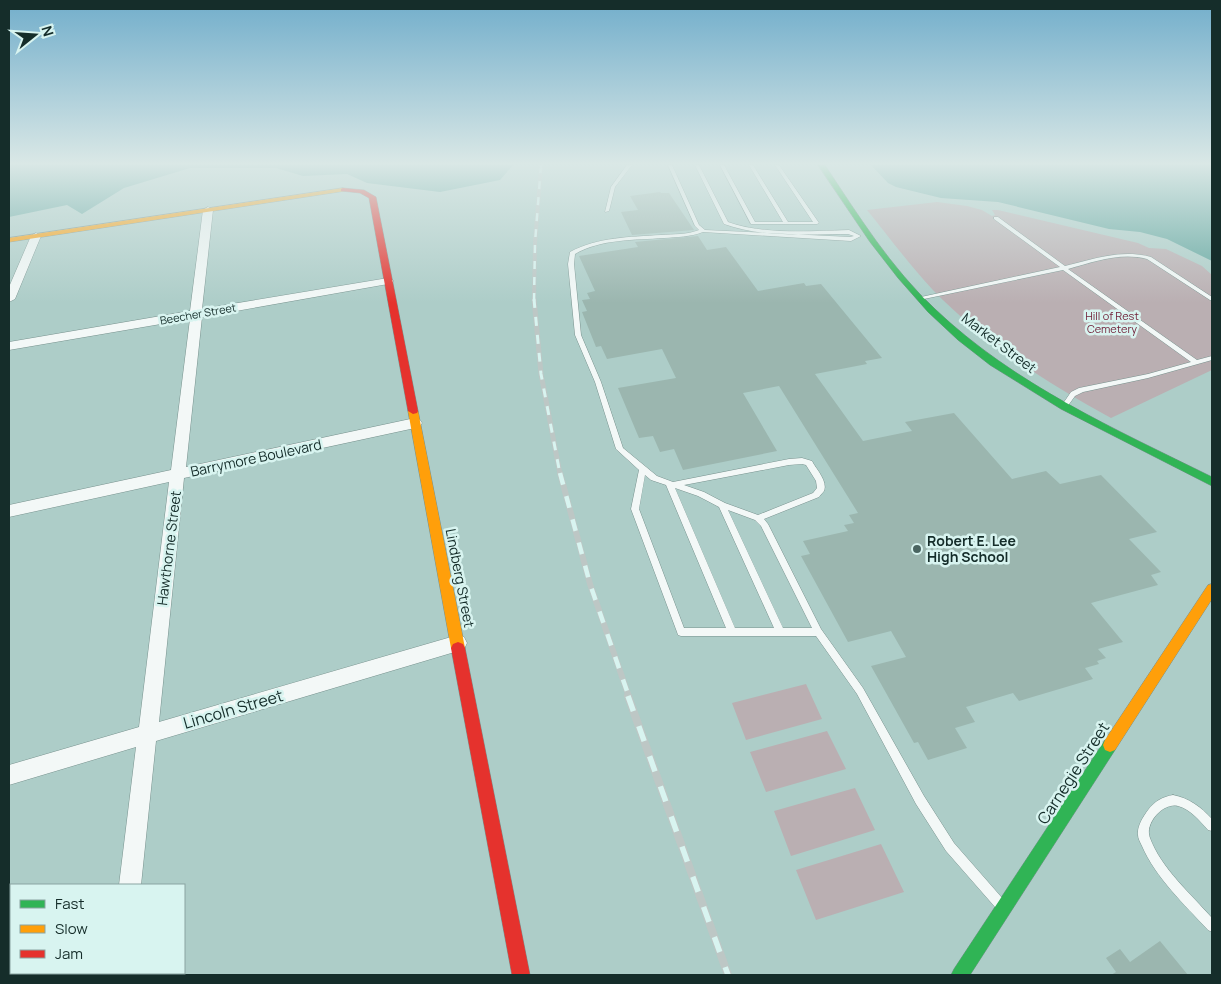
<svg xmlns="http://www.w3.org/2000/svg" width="1221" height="984" font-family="Manrope,sans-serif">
<rect width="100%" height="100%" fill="#adcdc8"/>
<!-- green -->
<path fill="#baafb2" d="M 937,202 L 967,206 L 982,210 L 992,216 L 995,215 L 992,210 L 998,210 L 1138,243 L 1149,248 L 1166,249 L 1202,266 L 1212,275 L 1212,370 L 1111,418 C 1047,383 983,342 932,289 C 909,264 888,236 867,210 Z
M 806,684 L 822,719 L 746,740 L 732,703 Z
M 827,731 L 846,769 L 766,792 L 750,752 Z
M 855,788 L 875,830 L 791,856 L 774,811 Z
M 881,844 L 904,892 L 816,920 L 796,870 Z"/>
<!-- water -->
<path fill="#62a69f" d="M 9,165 L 513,165 L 500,180 L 440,192 L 367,183 L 347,174 L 303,176 L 276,168 L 190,168 L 124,188 L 82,214 L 67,205 L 9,217 Z
M 871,165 L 1212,165 L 1212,261 L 1167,239 L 1140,232 L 1109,229 L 998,202 L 941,198 L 896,187 L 888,183 Z"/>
<!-- building -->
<path fill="#9bb6af" d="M 660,192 L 661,193 L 669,193 L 694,230 L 632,235 L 621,212 L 638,210 L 630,196 Z
M 698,236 L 707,250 L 726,247 L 758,291 L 804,283 L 806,286 L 821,284 L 882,358 L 865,361 L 867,364 L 815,374 L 863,441 L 912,431 L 905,422 L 954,413 L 1012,479 L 1046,471 L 1060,484 L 1101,475 L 1157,532 L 1129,539 L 1161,572 L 1151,575 L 1158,585 L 1091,603 L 1123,642 L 1098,649 L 1106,658 L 1097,661 L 1099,664 L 1085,668 L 1093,679 L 1019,701 L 1013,693 L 966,707 L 975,722 L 955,728 L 967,748 L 928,760 L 918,742 L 914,743 L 871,666 L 906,657 L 891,631 L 848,642 L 801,556 L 810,554 L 803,541 L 848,531 L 844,525 L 854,523 L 849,515 L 858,513 L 779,386 L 743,393 L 777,451 L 683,470 L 674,449 L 660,452 L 653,436 L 639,438 L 618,388 L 676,378 L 662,349 L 607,359 L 601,346 L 596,347 L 582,312 L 587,311 L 582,300 L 590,299 L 587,293 L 595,291 L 579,256 L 638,247 L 635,242 Z
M 1160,941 L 1188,975 L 1111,975 L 1116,972 L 1106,958 L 1120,949 L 1130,962 Z"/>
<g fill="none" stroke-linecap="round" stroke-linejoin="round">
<!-- lane casing -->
<g stroke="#78928e" stroke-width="1">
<path id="lane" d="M 627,165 L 632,165 L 615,187 L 609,211 L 605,212 L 611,187 Z
M 668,165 L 672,165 L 699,225 L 705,230 L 850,237 L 854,236 L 848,234 C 808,234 763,238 724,224 L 695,165 L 699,165 L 728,222 C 764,235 811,231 849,230 L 861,236 L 851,241 L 703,232 C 690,237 677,237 664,238 C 634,240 601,239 575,254 L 574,264 L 581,335 L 601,382 L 623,448 L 657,476 L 673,482 L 789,459 L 802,458 L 812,461 C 816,469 828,481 824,491 C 824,491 819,497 819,497 L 764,519 L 768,524 L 821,629 L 863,688 L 924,796 L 954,843 L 1003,899 L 1005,903 L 1003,907 L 999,909 L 995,907 L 946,851 L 916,804 L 857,694 L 816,636 L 681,636 L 678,635 L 677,632 L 631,509 L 639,470 L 616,449 L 595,382 L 575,335 L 568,264 L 570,252 C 598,237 630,237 661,235 C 674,234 687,235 699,230 L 695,226 ZM 802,464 L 806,465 L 816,481 L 817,488 L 813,493 L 758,515 L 725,503 L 704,492 L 684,485 L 789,465 ZM 645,475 L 651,480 L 666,485 L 726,628 L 684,628 L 639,509 ZM 675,488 L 698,496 L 719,507 L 774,628 L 735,628 ZM 728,510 L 755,520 L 761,526 L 812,628 L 783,628 Z
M 720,165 L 724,165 L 755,222 L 783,222 L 749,165 L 753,165 L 788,222 L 813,222 L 775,165 L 779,165 L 819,223 L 817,224 L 751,224 Z
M 994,217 L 998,217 L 1065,266 C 1094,259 1121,249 1151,257 L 1212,297 L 1212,301 L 1210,300 L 1147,259 C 1120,252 1094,262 1068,269 L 1197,360 L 1212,356 L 1212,360 L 1148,378 L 1083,392 L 1075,396 L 1067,407 L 1063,407 L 1062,405 L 1071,392 L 1079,388 L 1148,374 L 1191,362 L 1063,270 L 919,300 L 918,299 L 921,297 L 1060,267 L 994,219 Z
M 1173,795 C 1189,798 1201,807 1212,819 L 1212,831 L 1208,830 C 1200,821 1190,809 1178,806 C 1163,802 1144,824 1150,838 C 1161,868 1191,894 1212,918 L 1212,932 L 1208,930 C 1184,904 1156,878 1142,846 C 1140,842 1138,838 1138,835 C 1137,826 1143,817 1148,810 C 1155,801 1162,797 1173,795 Z"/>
</g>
<!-- street casing -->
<g stroke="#78928e" stroke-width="1">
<path id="street" d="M 208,207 L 213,210 L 202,309 L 388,278 L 394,281 L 388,284 L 202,317 L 186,467 L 415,418 L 420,420 L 422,423 L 420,426 L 415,428 L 184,478 L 159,722 L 458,635 L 464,637 L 467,643 L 464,649 L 458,651 L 156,741 L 141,885 L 119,885 L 136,747 L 9,785 L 9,765 L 139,727 L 169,482 L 9,517 L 9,505 L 171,470 L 190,319 L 9,350 L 9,342 L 190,311 L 203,210 Z
M 36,233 L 41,236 L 15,299 L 9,302 L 9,287 L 31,236 Z
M 108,973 L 132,973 L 132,975 L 108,975 Z"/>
</g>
<!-- fast casing -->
<g stroke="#78928e" stroke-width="1">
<path id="fast" d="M 818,165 L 825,165 C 858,215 891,268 935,309 C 1015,385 1115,429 1212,477 L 1212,486 L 1061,409 L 990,365 L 958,340 L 928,312 L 898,278 L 870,242 Z
M 1110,738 L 1115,740 L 1117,745 L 1115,750 L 970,975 L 951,975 L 954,969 L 1105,740 Z"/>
</g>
<!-- slow casing -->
<g stroke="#78928e" stroke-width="1">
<path id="slow" d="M 343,188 L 345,189 L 345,191 L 9,242 L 9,238 Z
M 413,408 L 418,411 L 465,648 L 463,652 L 458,654 L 453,652 L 451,648 L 408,411 Z
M 1212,584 L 1212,599 L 1115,750 L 1110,752 L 1105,750 L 1103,745 L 1105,740 L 1208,585 Z"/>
</g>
<!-- jam casing -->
<g stroke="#78928e" stroke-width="1">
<path id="jam" d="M 343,188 L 364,190 L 376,197 L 418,411 L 417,413 L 413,414 L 408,411 L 369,198 L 360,193 L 341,191 L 341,189 Z
M 458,642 L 463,644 L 465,648 L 530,975 L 512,975 L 451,648 L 453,644 Z"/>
</g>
<!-- lane -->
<use href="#lane" fill="#f3f8f7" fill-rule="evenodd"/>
<!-- street -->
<use href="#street" fill="#f3f8f7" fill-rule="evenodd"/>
<!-- fast -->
<use href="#fast" fill="#30b455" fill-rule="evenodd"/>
<!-- slow -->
<use href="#slow" fill="#ff9f0a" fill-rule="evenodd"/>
<!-- jam -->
<use href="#jam" fill="#e5322d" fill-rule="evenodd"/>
<!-- rail-far3 casing -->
<g stroke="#bdc7c5" stroke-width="4">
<path id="rail-far3" d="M 534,301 L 535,243 L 541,165"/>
</g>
<!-- rail-far2 casing -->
<g stroke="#bdc7c5" stroke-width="5">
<path id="rail-far2" d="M 534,299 L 541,374 L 560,474"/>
</g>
<!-- rail-far1 casing -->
<g stroke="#bdc7c5" stroke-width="6">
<path id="rail-far1" d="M 560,473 L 590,584 L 629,697"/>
</g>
<!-- rail casing -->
<g stroke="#bdc7c5" stroke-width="8">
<path id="rail" d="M 628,696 L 728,975"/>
</g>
<!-- rail-far3 -->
<use href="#rail-far3" stroke="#d8f4f0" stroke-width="2.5" stroke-dasharray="8" stroke-linecap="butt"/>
<!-- rail-far2 -->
<use href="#rail-far2" stroke="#d8f4f0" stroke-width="3" stroke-dasharray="9" stroke-linecap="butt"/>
<!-- rail-far1 -->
<use href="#rail-far1" stroke="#d8f4f0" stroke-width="4.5" stroke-dasharray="12" stroke-linecap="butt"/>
<!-- rail -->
<use href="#rail" stroke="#d8f4f0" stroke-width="5.5" stroke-dasharray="16" stroke-linecap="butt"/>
</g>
<!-- sky -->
<linearGradient id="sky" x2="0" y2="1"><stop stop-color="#72aecb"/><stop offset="0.54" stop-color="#dae8e6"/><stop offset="1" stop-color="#dae8e6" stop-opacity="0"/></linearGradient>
<rect width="1221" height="303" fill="url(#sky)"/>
<!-- markers -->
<circle fill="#4a6561" stroke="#d8f4f0" stroke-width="2" cx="917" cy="549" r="5"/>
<g text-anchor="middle" stroke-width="5" stroke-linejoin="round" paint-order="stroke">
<!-- far-street labels -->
<g font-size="11" fill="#152d2a" stroke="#d8f4f0">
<text transform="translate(198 314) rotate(-10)" y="4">Beecher Street</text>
</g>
<!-- far-park labels -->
<g font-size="11" fill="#72223a" stroke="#d8f4f0">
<text x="1112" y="320">Hill of Rest<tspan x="1112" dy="13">Cemetery</tspan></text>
</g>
<!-- street labels -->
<g font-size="14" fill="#152d2a" stroke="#d8f4f0">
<text transform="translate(999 343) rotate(37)" y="5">Market Street</text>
<text transform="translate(256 458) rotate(-12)" y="5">Barrymore Boulevard</text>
<text transform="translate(169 548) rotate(-83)" y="5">Hawthorne Street</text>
<text transform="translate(460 578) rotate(79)" y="5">Lindberg Street</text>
</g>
<!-- poi labels -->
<g font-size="14" font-weight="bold" fill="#152d2a" stroke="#d8f4f0" text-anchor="start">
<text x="927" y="546">Robert E. Lee<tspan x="927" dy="16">High School</tspan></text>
</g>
<!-- near-street labels -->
<g font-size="16" fill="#152d2a" stroke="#d8f4f0">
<text transform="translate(233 709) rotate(-16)" y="6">Lincoln Street</text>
<text transform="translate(1073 773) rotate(-57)" y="6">Carnegie Street</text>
</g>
</g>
<!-- border -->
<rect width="1221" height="984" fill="none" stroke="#152d2a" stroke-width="20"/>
<!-- legend -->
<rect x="10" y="884" width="175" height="90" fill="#d8f4f0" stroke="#8aa4a1"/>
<rect x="20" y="900" width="25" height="8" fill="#30b455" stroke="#8aa4a1"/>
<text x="55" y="909" font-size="15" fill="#152d2a">Fast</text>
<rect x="20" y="925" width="25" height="8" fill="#ff9f0a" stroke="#8aa4a1"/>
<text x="55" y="934" font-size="15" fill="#152d2a">Slow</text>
<rect x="20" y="950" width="25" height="8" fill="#e5322d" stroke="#8aa4a1"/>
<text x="55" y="959" font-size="15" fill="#152d2a">Jam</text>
<!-- north arrow -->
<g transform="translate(35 35) rotate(73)" stroke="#d8f4f0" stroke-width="4" paint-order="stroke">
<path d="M0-4L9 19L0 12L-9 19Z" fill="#152d2a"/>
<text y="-8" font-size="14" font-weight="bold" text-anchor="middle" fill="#152d2a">N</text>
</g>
</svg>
